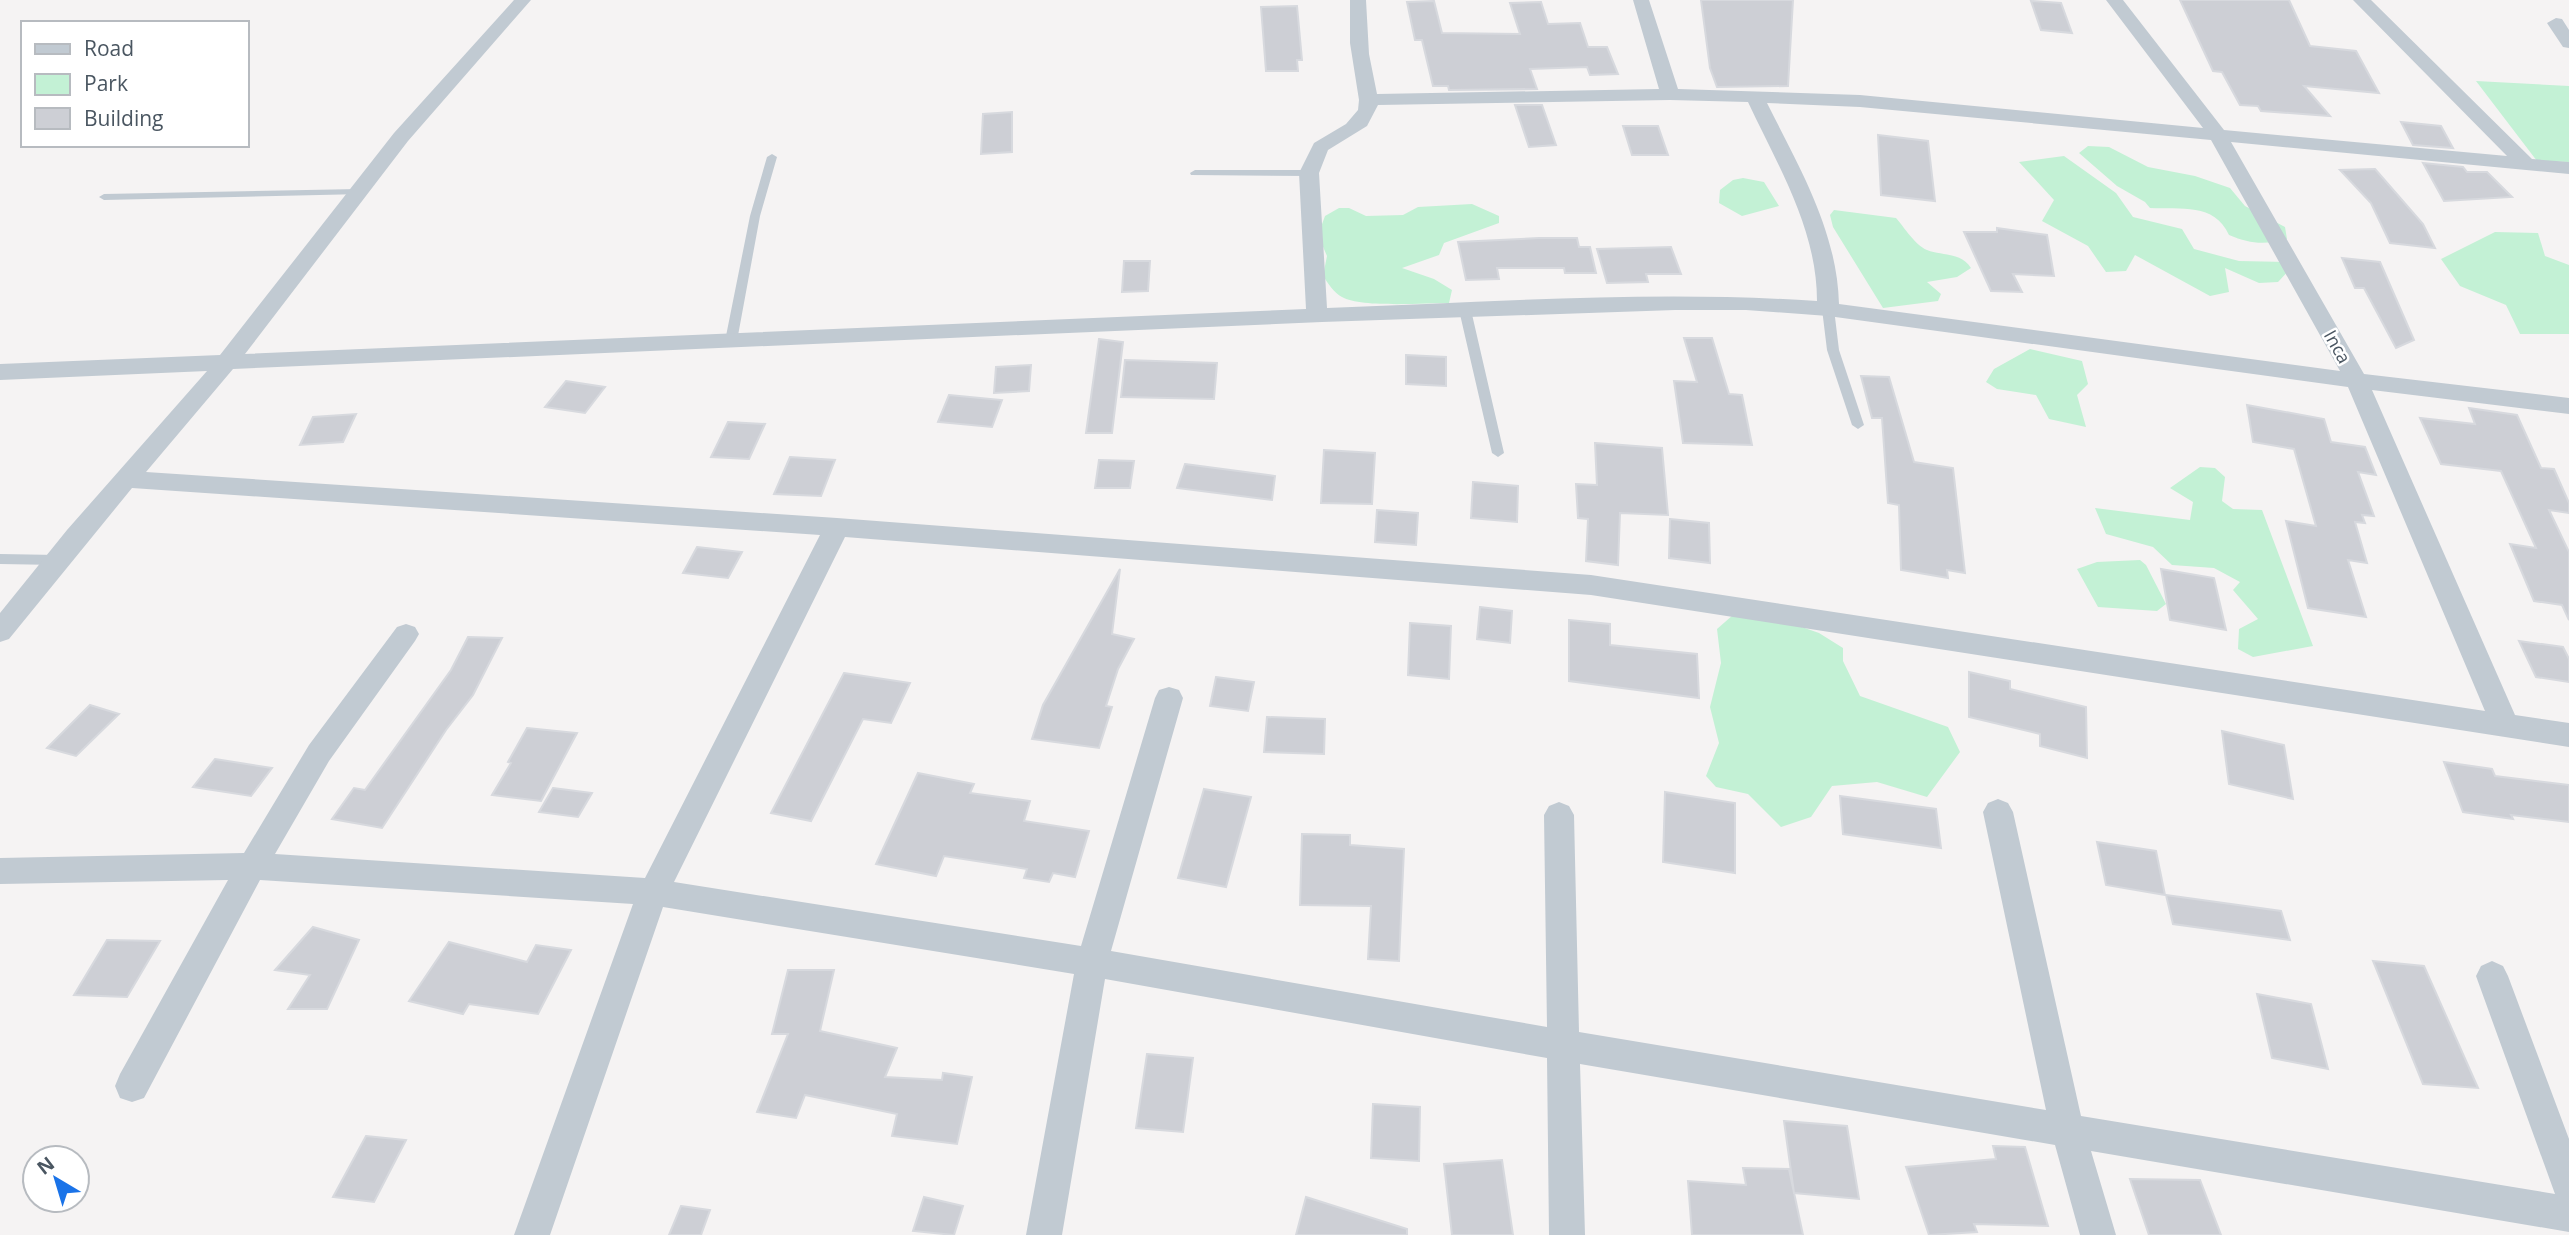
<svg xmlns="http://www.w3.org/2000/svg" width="2569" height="1235" font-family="'Open Sans',sans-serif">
<rect width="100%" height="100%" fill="#f5f3f3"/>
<!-- green -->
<path fill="#c3f1d5" d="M 2476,81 L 2569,86 L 2569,162 L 2537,161 Z
M 2088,146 L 2109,147 L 2148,167 L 2195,176 L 2230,188 L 2245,206 L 2285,227 L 2287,239 C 2265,245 2250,244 2229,235 C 2214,202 2181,210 2150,208 L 2145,202 L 2117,186 L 2079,153 Z
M 2064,156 L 2116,193 L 2133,217 L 2182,229 L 2194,249 L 2239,261 L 2287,262 L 2290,269 L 2278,282 L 2259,283 L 2225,268 L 2229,292 L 2210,296 L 2135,255 L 2126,271 L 2106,272 L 2088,246 L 2042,221 L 2054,200 L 2019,162 Z
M 1743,178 L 1764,182 L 1779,206 L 1742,216 L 1719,203 L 1720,190 L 1733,180 Z
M 1472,204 L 1499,216 L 1499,223 L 1444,243 L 1439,255 L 1402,268 L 1434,279 L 1452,290 L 1449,303 C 1425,303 1361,308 1342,297 C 1334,293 1328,283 1323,276 L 1327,256 L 1318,235 L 1325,216 L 1339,208 L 1349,208 L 1366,216 L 1403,215 L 1418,207 Z
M 1834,210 L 1896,218 C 1904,227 1915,245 1927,250 C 1942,256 1961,252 1971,268 L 1957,277 L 1927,282 L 1941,294 L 1938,301 L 1883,308 L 1833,227 L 1830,215 Z
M 2495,232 L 2538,233 L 2545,256 L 2569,265 L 2569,334 L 2520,334 L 2506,305 L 2460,286 L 2441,259 Z
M 2030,349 L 2082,361 L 2088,384 L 2077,395 L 2086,427 L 2049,419 L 2036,395 L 1997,389 L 1986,382 L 1994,369 Z
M 2200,467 L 2215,468 L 2225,477 L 2222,501 L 2233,509 L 2262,510 L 2313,646 L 2253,657 L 2238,649 L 2239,629 L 2258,619 L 2233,590 L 2240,582 L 2214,568 L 2172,565 L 2153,547 L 2106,534 L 2095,508 L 2190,520 L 2193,502 L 2170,488 Z
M 2140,560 L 2146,565 L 2166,604 L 2157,611 L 2098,607 L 2077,569 L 2097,562 Z
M 1764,614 L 1819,633 L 1843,648 L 1843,661 L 1860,696 L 1948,727 L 1960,752 L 1927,797 L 1877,782 L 1832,786 L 1811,817 L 1781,827 L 1748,794 L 1716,787 L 1706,776 L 1719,743 L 1710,707 L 1721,663 L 1717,629 L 1733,615 Z"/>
<!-- building -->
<path fill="#cdcfd5" stroke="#d7d9de" stroke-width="2" d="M 1701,0 L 1793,0 L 1788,86 L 1717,87 L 1710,68 Z
M 2180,0 L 2289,0 L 2310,46 L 2356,51 L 2379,93 L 2304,86 L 2330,116 L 2261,111 L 2258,106 L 2240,105 L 2222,72 L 2213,71 Z
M 1434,1 L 1442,33 L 1520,34 L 1510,3 L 1541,2 L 1548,24 L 1580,23 L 1588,47 L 1607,47 L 1618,74 L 1590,75 L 1587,67 L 1530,69 L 1537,89 L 1449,90 L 1448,86 L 1433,86 L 1422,40 L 1415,40 L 1407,2 Z
M 2031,1 L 2061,3 L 2072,33 L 2041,30 Z
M 1297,6 L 1302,60 L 1297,60 L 1298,71 L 1266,71 L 1261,7 Z
M 1515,105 L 1542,105 L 1556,145 L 1529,147 Z
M 1012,112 L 1012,152 L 981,154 L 983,114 Z
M 2401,122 L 2441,126 L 2453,148 L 2413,145 Z
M 1623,126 L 1658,126 L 1668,155 L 1632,155 Z
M 1878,135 L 1928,141 L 1935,201 L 1881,195 Z
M 2423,163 L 2463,167 L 2467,172 L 2487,172 L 2512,197 L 2444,201 Z
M 2375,169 L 2423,224 L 2435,248 L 2390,243 L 2371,203 L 2340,170 Z
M 1997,228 L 2047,235 L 2054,276 L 2013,274 L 2022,292 L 1991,291 L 1964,232 L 1997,232 Z
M 1539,238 L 1577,238 L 1579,247 L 1590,247 L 1596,273 L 1565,273 L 1564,268 L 1497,268 L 1499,279 L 1466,280 L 1458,242 Z
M 1671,247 L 1681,274 L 1646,274 L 1648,282 L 1607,283 L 1597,249 Z
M 2342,258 L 2380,262 L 2414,340 L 2396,348 L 2364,288 L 2355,288 Z
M 1124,261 L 1150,261 L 1148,291 L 1122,292 Z
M 1684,338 L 1712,338 L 1729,394 L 1742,395 L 1752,445 L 1683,443 L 1674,381 L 1697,382 Z
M 1099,339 L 1123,342 L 1112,433 L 1086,433 Z
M 1406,355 L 1446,357 L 1446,386 L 1406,384 Z
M 1125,360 L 1217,363 L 1214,399 L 1121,397 Z
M 1031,365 L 1029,391 L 994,393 L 996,367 Z
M 1861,376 L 1889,377 L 1914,462 L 1953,468 L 1965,573 L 1947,570 L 1948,578 L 1901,570 L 1899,505 L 1888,503 L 1882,418 L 1872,418 Z
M 566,381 L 605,387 L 585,413 L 545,407 Z
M 949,395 L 1002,400 L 992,427 L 938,422 Z
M 2247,405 L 2324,419 L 2331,442 L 2365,447 L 2376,475 L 2358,472 L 2374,516 L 2362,515 L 2365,523 L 2355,522 L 2367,563 L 2348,560 L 2366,617 L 2308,608 L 2286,521 L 2316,526 L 2294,449 L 2253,442 Z
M 2469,408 L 2517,415 L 2541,468 L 2554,469 L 2569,503 L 2569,513 L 2549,510 L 2569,552 L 2569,620 L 2562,605 L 2534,601 L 2510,544 L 2536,548 L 2501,471 L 2441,464 L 2420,418 L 2475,424 Z
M 356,414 L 343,442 L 300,445 L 313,417 Z
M 728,422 L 765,424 L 749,459 L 711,457 Z
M 1595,443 L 1662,448 L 1668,515 L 1620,513 L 1618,565 L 1586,561 L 1588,519 L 1578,518 L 1576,484 L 1597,485 Z
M 1324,450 L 1375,453 L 1372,504 L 1321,503 Z
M 790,457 L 835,460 L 821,496 L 774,494 Z
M 1099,460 L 1134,461 L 1130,488 L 1095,488 Z
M 1185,464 L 1275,476 L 1272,500 L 1177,488 Z
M 1473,482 L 1518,486 L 1517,522 L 1471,518 Z
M 1377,510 L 1418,513 L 1416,545 L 1375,542 Z
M 1670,519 L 1709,523 L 1710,563 L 1669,558 Z
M 697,547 L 742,552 L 728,578 L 683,573 Z
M 1120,569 L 1112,634 L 1134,639 L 1118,669 L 1106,706 L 1112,707 L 1099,748 L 1032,739 L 1043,705 Z
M 2161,569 L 2214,578 L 2226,630 L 2170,620 Z
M 1480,607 L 1512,611 L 1510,643 L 1477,639 Z
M 1569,620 L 1610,624 L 1610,645 L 1697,654 L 1699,698 L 1569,681 Z
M 1410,623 L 1451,626 L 1449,679 L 1408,675 Z
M 468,637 L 502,638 L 473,695 L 446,730 L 382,828 L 332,819 L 354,788 L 365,790 L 451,670 Z
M 2519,641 L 2563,647 L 2569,659 L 2569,682 L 2536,677 Z
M 1969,672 L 2010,681 L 2010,689 L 2086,707 L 2087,758 L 2040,746 L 2040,734 L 1969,717 Z
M 844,673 L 910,683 L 891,723 L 863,719 L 811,821 L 771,813 Z
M 1216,677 L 1254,682 L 1248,711 L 1210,706 Z
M 90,705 L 119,714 L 76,756 L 47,748 Z
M 1267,717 L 1325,719 L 1324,754 L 1264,752 Z
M 527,728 L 577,733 L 541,801 L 492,795 L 511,763 L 508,762 Z
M 2222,731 L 2284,745 L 2293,799 L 2229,784 Z
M 215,759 L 272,768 L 251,796 L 193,787 Z
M 2444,762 L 2492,769 L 2495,776 L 2569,785 L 2569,822 L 2511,815 L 2513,819 L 2463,812 Z
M 918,773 L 974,784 L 970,793 L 1030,801 L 1024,821 L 1089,831 L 1075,877 L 1053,873 L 1049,882 L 1024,878 L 1027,869 L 944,856 L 936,876 L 876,864 Z
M 553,788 L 592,793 L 578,817 L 539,812 Z
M 1204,789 L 1251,797 L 1226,887 L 1178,878 Z
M 1665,792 L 1735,803 L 1735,873 L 1663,862 Z
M 1840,796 L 1936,809 L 1941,848 L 1843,834 Z
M 1302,834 L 1350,835 L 1350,845 L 1404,849 L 1399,961 L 1368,959 L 1371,906 L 1300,905 Z
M 2097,842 L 2156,851 L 2165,895 L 2106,885 Z
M 2166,895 L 2281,911 L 2290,940 L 2173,924 Z
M 313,927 L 359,940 L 327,1009 L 288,1009 L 310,975 L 275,970 Z
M 107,940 L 160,941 L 127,997 L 74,995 Z
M 449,942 L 527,962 L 536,945 L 571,950 L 538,1014 L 469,1004 L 463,1014 L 409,1001 Z
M 2373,961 L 2424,966 L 2478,1088 L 2423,1084 Z
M 788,970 L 834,970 L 820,1031 L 897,1048 L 885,1077 L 942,1080 L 943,1073 L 972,1077 L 957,1144 L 892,1136 L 897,1114 L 805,1095 L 796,1118 L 757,1112 L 788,1034 L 772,1034 Z
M 2257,994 L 2311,1004 L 2328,1069 L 2272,1058 Z
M 1147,1054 L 1193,1058 L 1183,1132 L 1136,1128 Z
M 1373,1104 L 1420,1107 L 1419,1161 L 1371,1158 Z
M 1784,1121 L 1847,1126 L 1859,1199 L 1794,1193 Z
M 366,1136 L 406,1140 L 374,1202 L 333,1197 Z
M 1993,1146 L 2025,1147 L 2048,1226 L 1974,1224 L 1977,1232 L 1929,1235 L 1906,1167 L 1996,1159 Z
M 1502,1160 L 1513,1235 L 1452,1235 L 1444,1164 Z
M 1743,1168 L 1789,1169 L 1803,1235 L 1692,1235 L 1688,1181 L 1746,1185 Z
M 2130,1179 L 2200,1180 L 2221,1235 L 2149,1235 Z
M 924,1197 L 963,1206 L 954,1235 L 913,1231 Z
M 1306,1197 L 1407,1229 L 1407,1235 L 1296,1235 Z
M 681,1206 L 710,1210 L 701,1235 L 669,1235 Z"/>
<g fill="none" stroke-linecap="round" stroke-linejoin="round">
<!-- service -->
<path fill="#c1cad2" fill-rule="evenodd" d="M 772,154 L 777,157 L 760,216 L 737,341 L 731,345 L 725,341 L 750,216 L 767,157 Z
M 1195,170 L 1309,170 L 1314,173 L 1309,176 L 1191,175 L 1190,173 Z
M 359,189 L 363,190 L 363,194 L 104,200 L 99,197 L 104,194 Z
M 1828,305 L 1834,309 L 1839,350 L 1864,425 L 1858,429 L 1852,425 L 1827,350 L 1822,309 Z
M 1465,306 L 1471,310 L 1504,453 L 1498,457 L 1492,453 L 1459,310 Z
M 0,554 L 58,555 L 65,560 L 58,565 L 0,564 Z"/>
<!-- minor -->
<path fill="#c1cad2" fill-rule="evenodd" d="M 514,0 L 531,0 L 408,141 L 245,354 L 1306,309 L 1299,173 L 1314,143 L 1346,124 L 1358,110 L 1359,100 L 1350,43 L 1350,0 L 1366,0 L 1369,54 L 1377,94 L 1659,89 L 1633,0 L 1649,0 L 1678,89 L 1860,95 L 2203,128 L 2106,0 L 2123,0 L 2224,130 L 2507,156 L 2353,0 L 2371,0 L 2532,159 L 2569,162 L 2569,174 L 2231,142 L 2364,374 L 2569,398 L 2569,414 L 2372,390 L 2515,715 L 2569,723 L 2569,747 L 1591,595 L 845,537 L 674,882 L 1081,946 L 1155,698 L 1159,690 L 1169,687 L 1179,690 L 1183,698 L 1111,951 L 1547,1027 L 1544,815 L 1549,806 L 1559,802 L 1569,806 L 1574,815 L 1579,1032 L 2046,1110 L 1983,812 L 1988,803 L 1998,799 L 2008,803 L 2013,812 L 2081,1116 L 2555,1194 L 2476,976 L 2481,966 L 2492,961 L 2503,966 L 2508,976 L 2569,1139 L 2569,1232 L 2091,1151 L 2116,1235 L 2080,1235 L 2055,1145 L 1580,1064 L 1585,1235 L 1549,1235 L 1547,1058 L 1105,979 L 1062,1235 L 1026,1235 L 1074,974 L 663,907 L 550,1235 L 514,1235 L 633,904 L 260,880 L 144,1098 L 132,1102 L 120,1098 L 115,1086 L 120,1074 L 228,880 L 0,884 L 0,858 L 244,853 L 309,745 L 397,627 L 406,624 L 415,627 L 419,634 L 415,641 L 329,761 L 275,854 L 645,878 L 820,535 L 132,488 L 9,639 L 0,642 L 0,613 L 67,530 L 207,371 L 0,380 L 0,364 L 220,355 L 394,133 ZM 1670,100 L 1748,102 C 1778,166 1817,229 1817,301 C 1655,290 1490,302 1327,308 L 1319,173 L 1328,150 L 1367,126 L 1378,105 ZM 1767,103 L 1860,107 L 2211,140 L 2340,371 L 1839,304 C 1837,230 1799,167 1767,103 ZM 1675,310 L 1746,310 L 1828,316 L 2348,387 L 2485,711 L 1591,575 L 837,518 L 146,472 L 233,369 L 1322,322 Z
M 2556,18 L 2562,19 L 2569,30 L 2569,48 L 2563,47 L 2547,23 Z"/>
</g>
<g text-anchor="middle" stroke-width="5" stroke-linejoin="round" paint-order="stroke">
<!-- street labels -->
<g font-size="18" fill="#4a5661" stroke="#fff">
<text transform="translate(2337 347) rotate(61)" y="6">Inca</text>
</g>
</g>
<!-- legend -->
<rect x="21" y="21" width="228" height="126" fill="#ffffff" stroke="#b7bbc0" stroke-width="2"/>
<rect x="35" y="44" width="35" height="10" fill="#c1cad2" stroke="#b7bbc0" stroke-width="2"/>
<text x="84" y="56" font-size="21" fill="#4a5661">Road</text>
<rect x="35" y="74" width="35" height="21" fill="#c3f1d5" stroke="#b7bbc0" stroke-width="2"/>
<text x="84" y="91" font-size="21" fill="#4a5661">Park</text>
<rect x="35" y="108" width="35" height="21" fill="#cdcfd5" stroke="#b7bbc0" stroke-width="2"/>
<text x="84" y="126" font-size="21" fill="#4a5661">Building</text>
<!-- north arrow -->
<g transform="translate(56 1179) rotate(322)"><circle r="33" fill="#ffffff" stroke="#b7bbc0" stroke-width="2"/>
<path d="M0-5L12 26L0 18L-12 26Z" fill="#1a73e8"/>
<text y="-10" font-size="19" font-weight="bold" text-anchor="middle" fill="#4a5661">N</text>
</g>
</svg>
